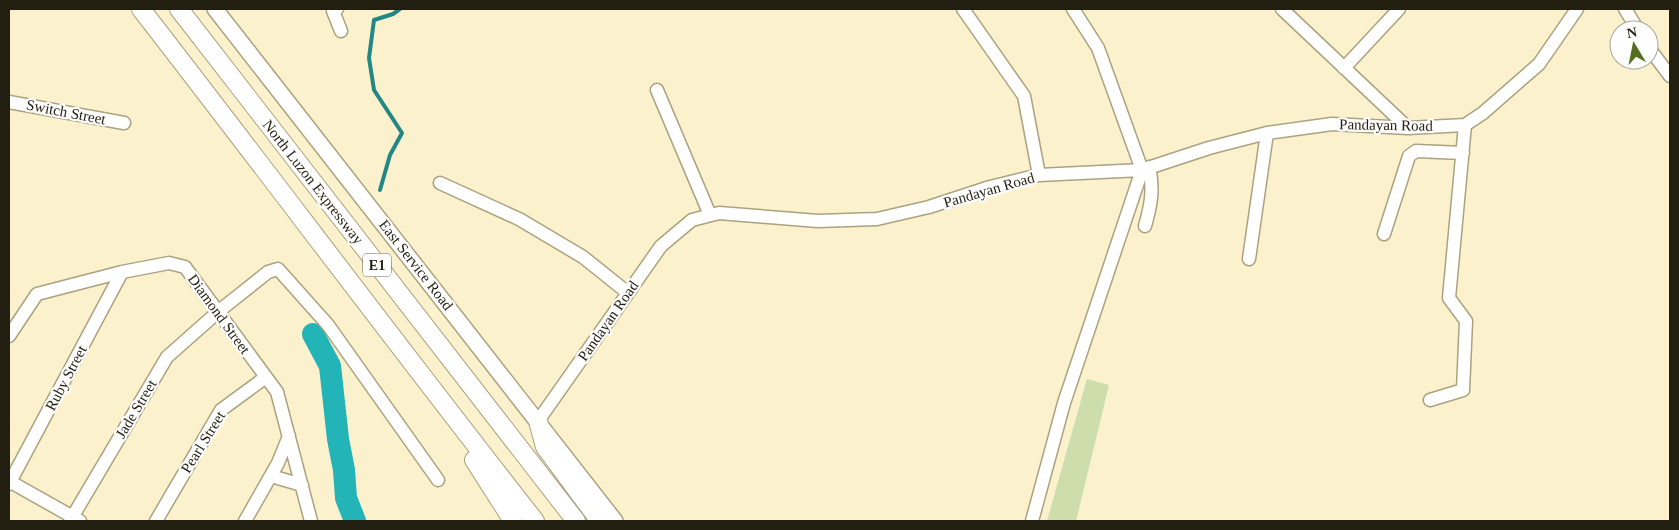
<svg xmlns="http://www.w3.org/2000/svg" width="1679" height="530" font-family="Georgia,serif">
<rect width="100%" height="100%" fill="#fbf1cc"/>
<!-- grass -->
<path fill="#cdddac" d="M 1087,379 L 1109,385 L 1076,521 L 1047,521 Z"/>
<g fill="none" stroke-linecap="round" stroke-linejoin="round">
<!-- stream -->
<path stroke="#238786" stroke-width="4" d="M 380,190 L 390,155 L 402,133 L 374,90 L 369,58 L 374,20 L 393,14 L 400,9"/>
<!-- river -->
<path stroke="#23b4b8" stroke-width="22" d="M 313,334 L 330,366 L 338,439 L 344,470 L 346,498 L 355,521"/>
<!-- minor casing -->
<g stroke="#aba27f" stroke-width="15">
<path id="minor" d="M 337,9 L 333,11 L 341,31
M 963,9 L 1024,96 L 1039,175
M 1282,9 L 1408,128
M 1625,9 L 1638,30
M 1649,48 L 1670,76
M 1344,68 L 1399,9
M 657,90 L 710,215
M 9,102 L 124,123
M 440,183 L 519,219 L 583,257 L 628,293
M 1145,226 C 1151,205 1154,189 1149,167
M 1384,234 L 1409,156 L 1416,151 L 1463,153
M 1249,259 L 1267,133
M 9,336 L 37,294 L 122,272 L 169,263 L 185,267 L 277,392 L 311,521
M 1430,400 L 1463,390 L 1466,321 L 1449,298 L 1465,125
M 538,421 L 661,246 L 692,220 L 719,213 L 818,221 L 877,219 L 929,207 L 990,187 L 1039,175 L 1142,170 L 1209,148 L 1267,133 L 1332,124 L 1408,128 L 1465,125 L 1483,113 L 1539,64 L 1577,9
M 271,476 L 302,485
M 9,481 L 80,521
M 9,484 L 122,272
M 70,521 L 167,357 L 219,311 L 268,272 L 278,269 L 328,325 L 438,480
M 156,521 L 221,410 L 266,377
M 245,521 L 278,463 L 289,436
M 1032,521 L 1064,403 L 1142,170 L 1098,48 L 1073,9"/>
</g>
<!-- major casing -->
<g stroke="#aba27f" stroke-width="18">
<path id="major" d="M 215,9 L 615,521"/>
</g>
<!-- highway casing -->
<g stroke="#aba27f" stroke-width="20">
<path id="highway" d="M 141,9 C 273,179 402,352 535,521
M 179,9 L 576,521
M 538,421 L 545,447 L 600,521
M 474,460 L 513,521"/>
</g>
<!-- minor -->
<use href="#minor" stroke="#fff" stroke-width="12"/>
<!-- major -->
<use href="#major" stroke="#fff" stroke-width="15"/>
<!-- highway -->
<use href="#highway" stroke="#fff" stroke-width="18"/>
</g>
<g text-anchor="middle" stroke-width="4.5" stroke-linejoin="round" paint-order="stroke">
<!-- shield labels -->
<rect fill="#fefefe" stroke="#646157" stroke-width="1" x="363" y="253.5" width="28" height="23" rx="4"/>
<g font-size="14" font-weight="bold" fill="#221e10">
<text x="377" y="270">E1</text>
</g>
<!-- street labels -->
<g font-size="15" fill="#221e10" stroke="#fefefe">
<text transform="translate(66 112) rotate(11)" y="5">Switch Street</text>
<text transform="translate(1386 125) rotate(1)" y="5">Pandayan Road</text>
<text transform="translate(313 182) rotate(52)" y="5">North Luzon Expressway</text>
<text transform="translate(989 190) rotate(-16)" y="5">Pandayan Road</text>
<text transform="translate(416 265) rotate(52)" y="5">East Service Road</text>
<text transform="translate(219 314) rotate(54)" y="5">Diamond Street</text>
<text transform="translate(608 321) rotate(-55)" y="5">Pandayan Road</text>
<text transform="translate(66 378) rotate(-62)" y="5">Ruby Street</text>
<text transform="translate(136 409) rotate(-59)" y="5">Jade Street</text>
<text transform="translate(203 442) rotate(-58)" y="5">Pearl Street</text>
</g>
</g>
<!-- border -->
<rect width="1679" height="530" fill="none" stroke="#221e10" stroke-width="20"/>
<!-- north arrow -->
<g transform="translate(1634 45) rotate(350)"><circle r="24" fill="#fefefe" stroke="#a6a49f"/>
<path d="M0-4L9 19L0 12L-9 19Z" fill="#556f21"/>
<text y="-8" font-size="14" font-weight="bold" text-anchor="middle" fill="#221e10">N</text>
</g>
</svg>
